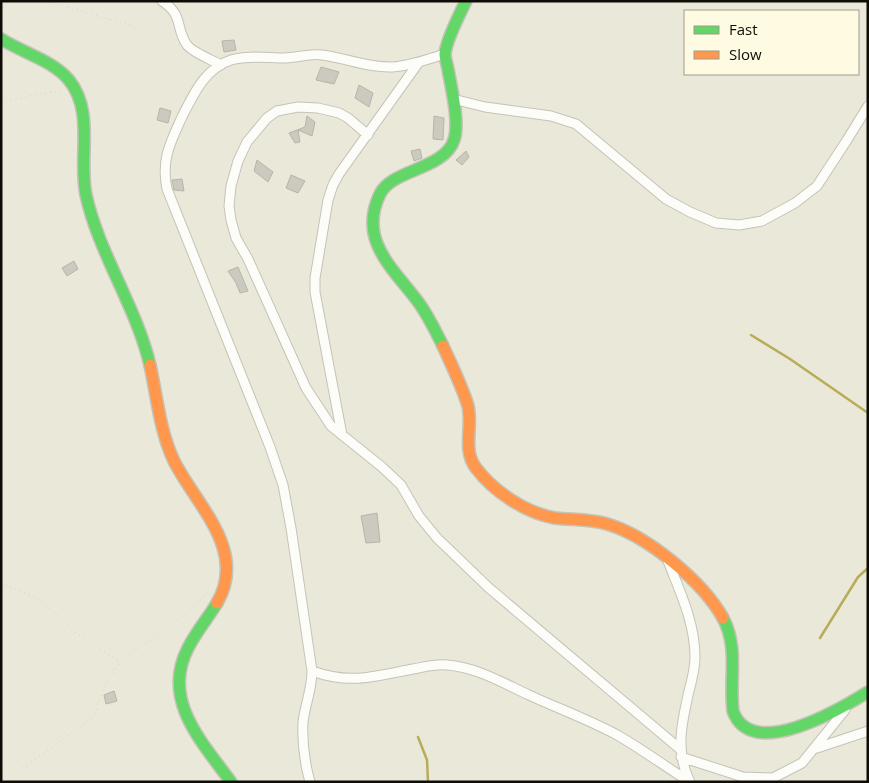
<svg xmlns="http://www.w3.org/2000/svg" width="869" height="783" font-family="'Open Sans',sans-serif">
<rect width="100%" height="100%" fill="#eae8d9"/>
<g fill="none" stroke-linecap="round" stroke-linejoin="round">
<!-- stream -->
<path stroke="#b9ac58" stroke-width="2.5" d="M 751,335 L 790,359 L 868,413
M 820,638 L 858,577 L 868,568
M 418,737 L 427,760 L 428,782"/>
</g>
<!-- building -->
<path fill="#cccabe" stroke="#b6b5a9" d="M 234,40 L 236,50 L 224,52 L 222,41 Z
M 321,67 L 339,72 L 334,84 L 316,80 Z
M 359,85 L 373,93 L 369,107 L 355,98 Z
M 160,108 L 171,111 L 168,123 L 157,120 Z
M 307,116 L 315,122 L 312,136 L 298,130 L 300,142 L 295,143 L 289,133 L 305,127 Z
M 434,116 L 444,118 L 443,140 L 433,139 Z
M 420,149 L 422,158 L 414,161 L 411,151 Z
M 466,151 L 469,157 L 462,165 L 456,160 Z
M 257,160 L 273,172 L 268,182 L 254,171 Z
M 291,175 L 305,181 L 298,193 L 286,188 Z
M 182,179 L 184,191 L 174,190 L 172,180 Z
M 74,261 L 78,269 L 67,276 L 62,268 Z
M 238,267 L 248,291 L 240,293 L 236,283 L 228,271 Z
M 377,513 L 380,542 L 366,543 L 361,516 Z
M 114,691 L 117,701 L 106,704 L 104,695 Z"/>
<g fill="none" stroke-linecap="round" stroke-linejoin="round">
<!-- street casing -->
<g stroke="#c5c3b8" stroke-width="11">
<path id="street" d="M 162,1 C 184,15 175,28 187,45 C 192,52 212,60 221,65
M 453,99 L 485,107 L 551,116 L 576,124 L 666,199 L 690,212 L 716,223 L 739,225 L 762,221 L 795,203 L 817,186 L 847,140 L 868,106
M 368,135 L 348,118 L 339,113 L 318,108 L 298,107 L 277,111 L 267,118 L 247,142 L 238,161 L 231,186 L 229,206 L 231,220 L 236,238 L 248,259 L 306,388 L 331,426 L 382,467 L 401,485 L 419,516 L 437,538 L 489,588 L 680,749
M 342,435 L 315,292 L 315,278 L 328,200 L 333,185 L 339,174 L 419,62
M 668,561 C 680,592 695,623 695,657 C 695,668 692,680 689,691 C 682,722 675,750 689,780
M 312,671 C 351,685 374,676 413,669 C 424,667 435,664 447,665 C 476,667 503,683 529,695 C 559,709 590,720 619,736 C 643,750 666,767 690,782
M 817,748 L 868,731
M 681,757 L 743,777 L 773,778 L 802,763 L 845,710
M 310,782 C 305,764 302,741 303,722 C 305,705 312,689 312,671 L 291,528 L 283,485 L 270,447 L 167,189 C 161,160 170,143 182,117 C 193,95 205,68 231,60 C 248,55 267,58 284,58 C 297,58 309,53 322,55 C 346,58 368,68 393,67 C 411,66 428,59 445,54"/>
</g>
<!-- fast casing -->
<g stroke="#c5c3b8" stroke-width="14">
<path id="fast" d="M 1,39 C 23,53 52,60 69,80 C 95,112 78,158 86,195 C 99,254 136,306 150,365
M 443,346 C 436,332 429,317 419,303 C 395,270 357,241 380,194 C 392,169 444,170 454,140 C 460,122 451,87 448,69 C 447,64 445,58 445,54 C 446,41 460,13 466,1
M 217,603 C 208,618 196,632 188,648 C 161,700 202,742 231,782
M 723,618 C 739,648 729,679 733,711 C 751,762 839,710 868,692"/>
</g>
<!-- slow casing -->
<g stroke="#c5c3b8" stroke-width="14">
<path id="slow" d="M 443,346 C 452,366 462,386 468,406 C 473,427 462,450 476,468 C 494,492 526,513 555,518 C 573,520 590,519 607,524 C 648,536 703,582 723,618
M 150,365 C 157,397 160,432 174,461 C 196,505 248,550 217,603"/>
</g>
<!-- path -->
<path stroke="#d5d4d0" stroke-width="1" stroke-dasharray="1 4" stroke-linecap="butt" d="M 48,1 L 132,26 L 154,47
M 1,103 L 37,94 L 62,91
M 1,583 L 39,599 L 72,630 L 120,662
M 19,771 L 94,716 L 104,686 L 120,662 L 135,650 L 158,636 L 199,602 L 210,590"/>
<!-- street -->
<use href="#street" stroke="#fcfcf9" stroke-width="9"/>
<!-- fast -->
<use href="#fast" stroke="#63d668" stroke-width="11"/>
<!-- slow -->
<use href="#slow" stroke="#ff974d" stroke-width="11"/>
</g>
<!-- border -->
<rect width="869" height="783" fill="none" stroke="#0e0c04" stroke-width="5"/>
<!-- legend -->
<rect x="684" y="10" width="175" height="65" fill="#fffbe3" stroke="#9f9b8a"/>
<rect x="694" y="26" width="25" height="8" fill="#63d668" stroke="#9f9b8a"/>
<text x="729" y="35" font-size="15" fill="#0e0c04">Fast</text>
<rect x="694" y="51" width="25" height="8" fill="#ff974d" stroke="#9f9b8a"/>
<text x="729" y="60" font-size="15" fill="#0e0c04">Slow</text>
</svg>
